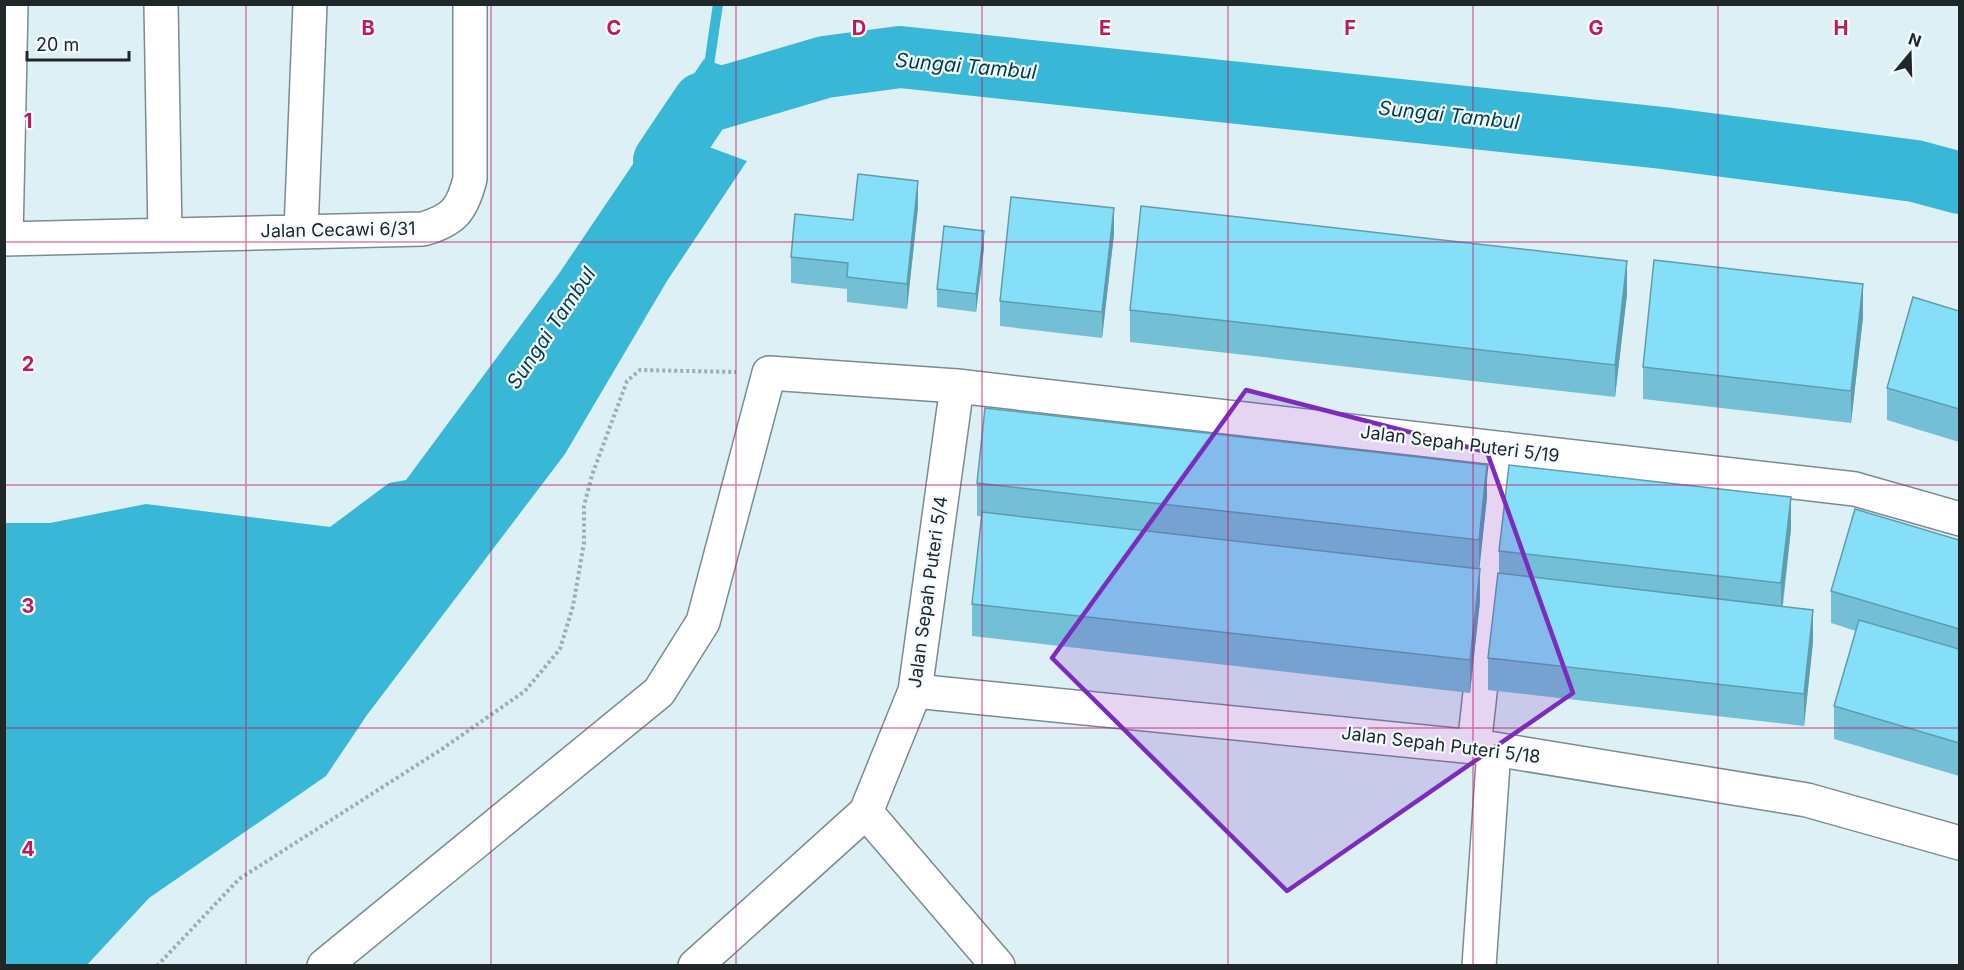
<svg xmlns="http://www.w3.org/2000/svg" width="1964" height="970" font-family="Inter,sans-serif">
<rect width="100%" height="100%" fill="#ddf0f6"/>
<!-- water -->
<path fill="#38b7d7" d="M 704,59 L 729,68 L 701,144 L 747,161 L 667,281 L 565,454 L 367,715 L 326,776 L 149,898 L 87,965 L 5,965 L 5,523 L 50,523 L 146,504 L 330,527 L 389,483 L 406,480 L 558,275 Z"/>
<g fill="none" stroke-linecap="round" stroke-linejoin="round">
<!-- stream -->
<path stroke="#38b7d7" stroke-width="10" d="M 708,72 L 718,4"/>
<!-- river -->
<path stroke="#38b7d7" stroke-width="62" d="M 664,161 L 703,103 L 825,67 L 900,57 L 1663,138 L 1915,171 L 1960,183"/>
<!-- minor casing -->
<g stroke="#7a8b91" stroke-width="36">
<path id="minor" d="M 161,4 L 165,234
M 301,231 L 310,4
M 4,239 L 423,229 C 454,220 462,210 470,179 L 470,4
M 6,239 L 11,4
M 915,691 L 1494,749 L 1807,800 L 1960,843
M 1474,747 L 1507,449
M 866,812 L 998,966
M 324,966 L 659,692 L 703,622 L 769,373 L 957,386 L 1855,489 L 1960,519
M 695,966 L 866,812 L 915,691 L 957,386
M 1479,966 L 1494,749"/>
</g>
<!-- path -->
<path stroke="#9eadb1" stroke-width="4" stroke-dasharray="3 3" stroke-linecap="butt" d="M 157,966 L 239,879 L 442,749 L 525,691 L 560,649 L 573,606 L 584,543 L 584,506 L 592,475 L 627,381 L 640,370 L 736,372"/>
<!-- minor -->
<use href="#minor" stroke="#fff" stroke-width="33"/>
</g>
<!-- wall -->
<path fill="#73c0d6" d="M 918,207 L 907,309 L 847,302 L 847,289 L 791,283 L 791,257 L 853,220 Z
M 1114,234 L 1102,338 L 1000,326 L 1000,301 Z
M 984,248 L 976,312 L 937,307 L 937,289 Z
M 1627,294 L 1615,397 L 1130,342 L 1130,310 Z
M 1959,311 L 1959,442 L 1887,420 L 1887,388 Z
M 1863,317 L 1851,423 L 1643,399 L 1643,367 Z
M 977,483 L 1487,497 L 1479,568 L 1480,601 L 1470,693 L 972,636 L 972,604 L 982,516 L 977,516 Z
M 1791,529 L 1783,606 L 1813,642 L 1804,726 L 1488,690 L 1488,658 L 1499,574 L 1499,551 Z
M 1959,540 L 1959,776 L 1834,739 L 1834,706 L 1856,631 L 1831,623 L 1831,591 Z"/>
<!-- shaded-wall -->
<path fill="#5e9cae" d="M 918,181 L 918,207 L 907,309 L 907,284 Z
M 1114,208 L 1114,234 L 1102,338 L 1102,312 Z
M 984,231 L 984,248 L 976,312 L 976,294 Z
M 1627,261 L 1627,294 L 1615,397 L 1615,365 Z
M 1863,284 L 1863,317 L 1851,423 L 1851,391 Z
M 1487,465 L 1487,497 L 1479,573 L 1479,540 Z
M 1791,497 L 1791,529 L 1781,615 L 1781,583 Z
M 1480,569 L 1480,601 L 1470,693 L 1470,660 Z
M 1813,610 L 1813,642 L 1804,726 L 1804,694 Z"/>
<!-- building -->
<path fill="#86dff9" stroke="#5e9cae" stroke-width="1.5" d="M 858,174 L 918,181 L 907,284 L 847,277 L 848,263 L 791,257 L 795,214 L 853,220 Z
M 1011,197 L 1114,208 L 1102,312 L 1000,301 Z
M 1141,206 L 1627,261 L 1615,365 L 1130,310 Z
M 944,226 L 984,231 L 976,294 L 937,289 Z
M 1654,260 L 1863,284 L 1851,391 L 1643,367 Z
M 1913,297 L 1959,311 L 1959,409 L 1887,388 Z
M 985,408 L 1487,465 L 1479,540 L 977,483 Z
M 1509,465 L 1791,497 L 1781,583 L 1499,551 Z
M 1855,509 L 1959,540 L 1959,629 L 1831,591 Z
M 982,512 L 1480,569 L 1470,660 L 972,604 Z
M 1498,573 L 1813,610 L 1804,694 L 1488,658 Z
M 1859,620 L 1959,649 L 1959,743 L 1834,706 Z"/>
<!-- marked area -->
<path fill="#7b2cbf" fill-opacity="0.2" stroke="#7b2cbf" stroke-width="4.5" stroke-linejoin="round" d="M 1246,390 L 1487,452 L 1573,693 L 1287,891 L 1052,658 Z"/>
<!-- grid -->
<path fill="none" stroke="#c2185b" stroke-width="1.5" stroke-opacity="0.55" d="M 246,4 L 246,966M 491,4 L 491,966M 736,4 L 736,966M 982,4 L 982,966M 1228,4 L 1228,966M 1473,4 L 1473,966M 1718,4 L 1718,966M 4,242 L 1960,242M 4,485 L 1960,485M 4,728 L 1960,728"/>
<g text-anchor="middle" stroke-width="4.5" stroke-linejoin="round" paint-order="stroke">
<!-- street labels -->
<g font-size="18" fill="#202729" stroke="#f4fbfe">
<text transform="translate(338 230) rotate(-1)" y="6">Jalan Cecawi 6/31</text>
<text transform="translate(1460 444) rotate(7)" y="6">Jalan Sepah Puteri 5/19</text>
<text transform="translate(928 592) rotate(-82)" y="6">Jalan Sepah Puteri 5/4</text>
<text transform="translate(1441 745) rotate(7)" y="6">Jalan Sepah Puteri 5/18</text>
</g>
<!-- water labels -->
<g font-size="20" font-style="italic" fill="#023c4a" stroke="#f4fbfe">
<text transform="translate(966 66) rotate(5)" y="7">Sungai Tambul</text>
<text transform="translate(1449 115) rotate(6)" y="7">Sungai Tambul</text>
<text transform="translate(551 328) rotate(-56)" y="7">Sungai Tambul</text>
</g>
</g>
<g font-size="20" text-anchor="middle" font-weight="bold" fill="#c2185b" stroke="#f4fbfe" stroke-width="4.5" stroke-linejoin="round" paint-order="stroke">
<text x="368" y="35">B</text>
<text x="614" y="35">C</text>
<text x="859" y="35">D</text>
<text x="1105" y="35">E</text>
<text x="1350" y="35">F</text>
<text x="1596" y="35">G</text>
<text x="1841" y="35">H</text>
<text x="28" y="128">1</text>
<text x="28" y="371">2</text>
<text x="28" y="613">3</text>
<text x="28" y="856">4</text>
</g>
<!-- border -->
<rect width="1964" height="970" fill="none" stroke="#202729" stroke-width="12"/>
<!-- north arrow -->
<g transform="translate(1910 54) rotate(19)" stroke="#f4fbfe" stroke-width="4.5" paint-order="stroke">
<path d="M0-4.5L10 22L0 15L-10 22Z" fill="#202729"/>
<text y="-9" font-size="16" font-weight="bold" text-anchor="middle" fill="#202729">N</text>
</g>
<!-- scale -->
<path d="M27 51v9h102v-9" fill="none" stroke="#202729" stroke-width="3"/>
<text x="36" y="51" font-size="18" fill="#202729" stroke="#f4fbfe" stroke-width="4.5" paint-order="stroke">20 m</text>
</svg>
